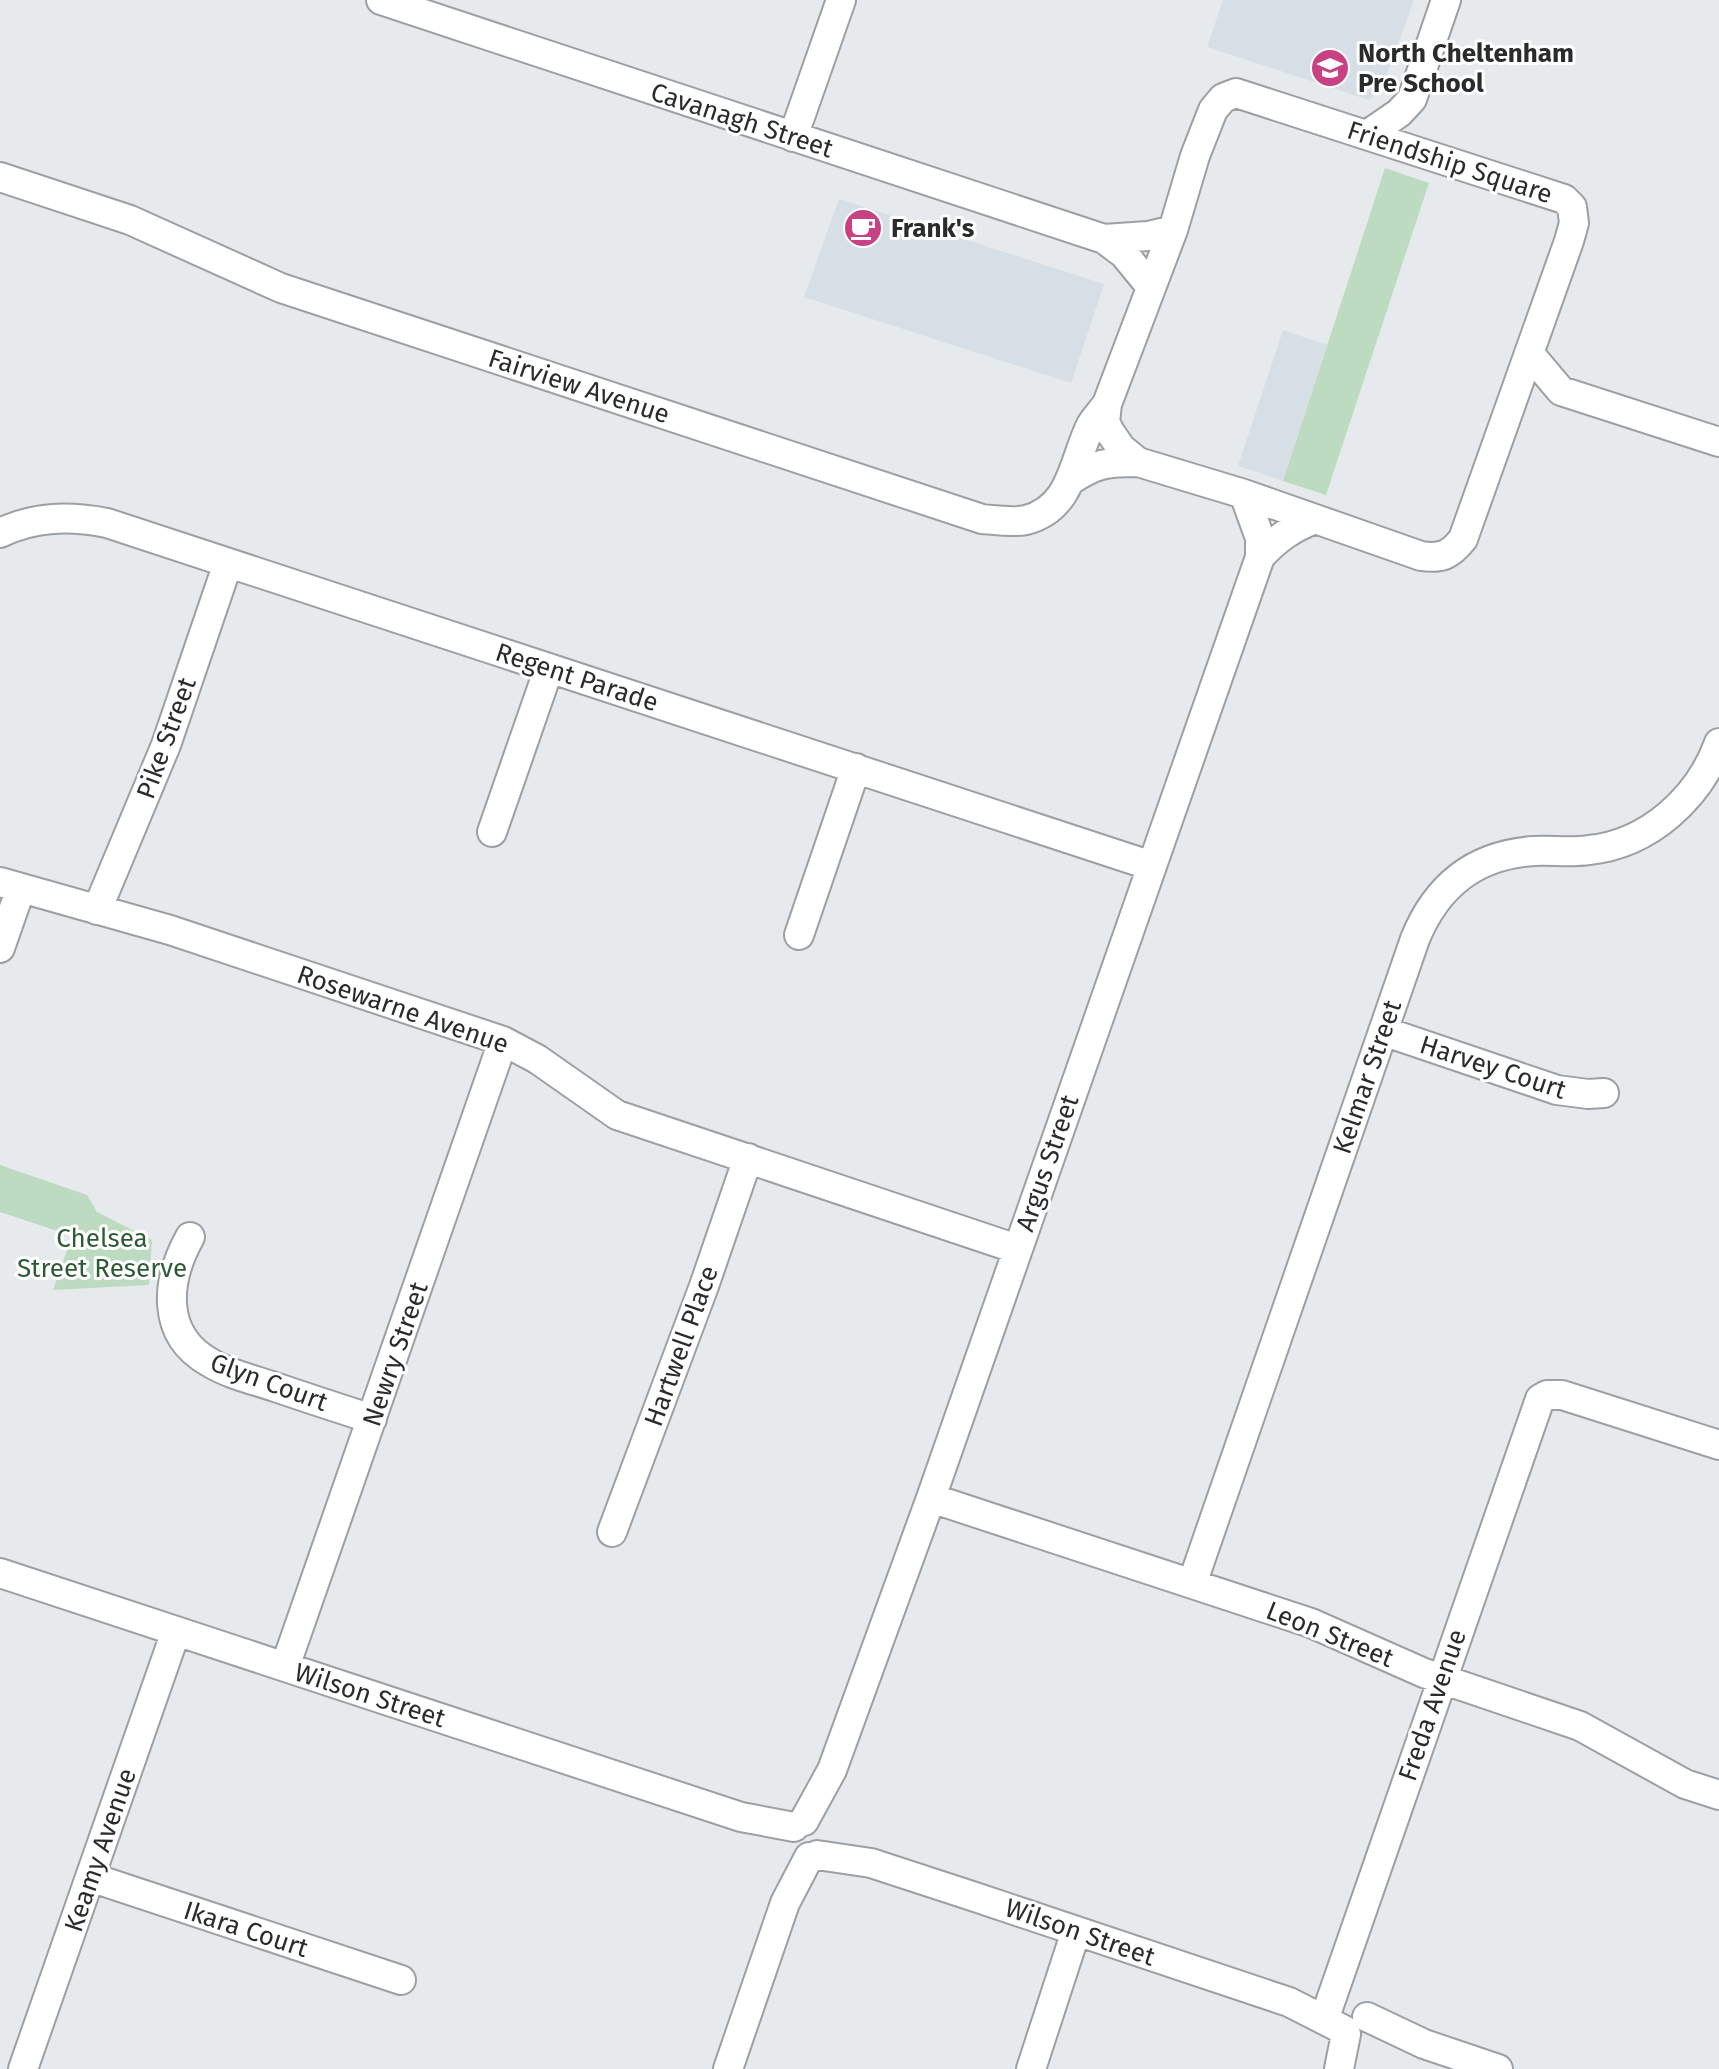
<svg xmlns="http://www.w3.org/2000/svg" width="1719" height="2069" font-family="'Fira Sans',sans-serif">
<rect width="100%" height="100%" fill="#e7eaec"/>
<!-- built -->
<path fill="#d6dfe6" d="M 1223,0 L 1414,0 L 1382,88 L 1369,100 L 1207,47 Z
M 839,199 L 1104,284 L 1071,383 L 804,297 Z
M 1283,330 L 1327,345 L 1283,481 L 1238,466 Z"/>
<!-- green -->
<path fill="#bddbc0" d="M 1385,168 L 1429,183 L 1326,495 L 1283,481 Z
M 0,1165 L 87,1195 L 97,1212 L 152,1240 L 149,1285 L 53,1290 L 72,1236 L 0,1212 Z"/>
<g fill="none" stroke-linecap="round" stroke-linejoin="round">
<!-- minor casing -->
<g stroke="#9da0a2" stroke-width="32">
<path id="minor" d="M 381,0 L 1104,239 L 1124,254 L 1151,287
M 1236,93 L 1564,199 L 1572,207 L 1574,223 L 1569,241 L 1463,539 C 1450,555 1442,559 1421,556 L 1244,494 L 1138,462 L 1121,448 L 1110,432 L 1105,422 L 1107,404 L 1173,230 L 1195,156 L 1213,110 L 1223,98 Z
M 1367,135 L 1399,113 L 1412,99 L 1446,0
M 793,137 L 841,0
M 0,177 L 130,220 L 281,288 L 982,519 C 996,520 1012,523 1026,520 C 1073,508 1073,460 1091,425 C 1095,418 1102,411 1107,404
M 1104,239 L 1148,236 L 1173,230
M 1529,353 L 1561,391 L 1719,442
M 1071,480 C 1096,463 1108,462 1138,462
M 0,533 C 35,516 70,516 107,523 L 1152,866
M 1260,557 C 1276,539 1292,528 1315,519
M 492,832 L 549,668
M 0,882 L 170,930 L 503,1041 L 537,1059 L 617,1115 L 1017,1249
M 97,910 L 166,745 L 228,563
M 799,935 L 856,768
M 0,948 L 21,888
M 1383,1031 L 1557,1090 L 1588,1094 L 1604,1093
M 190,1237 C 166,1280 160,1334 209,1362 C 230,1375 255,1380 278,1388 C 310,1399 341,1409 372,1419
M 931,1498 L 1311,1623 L 1424,1673 L 1580,1726 L 1685,1784 L 1719,1795
M 612,1532 L 704,1286 L 748,1158
M 0,1573 L 741,1817 L 794,1827
M 1192,1584 L 1415,939 C 1437,885 1475,855 1534,851 C 1553,850 1571,853 1589,850 C 1649,844 1699,798 1719,743
M 285,1667 L 503,1041
M 804,1821 L 832,1770 L 931,1498 L 1260,557 L 1260,538 L 1244,494
M 817,1855 L 871,1863 L 972,1896 L 1289,2002 L 1344,2030
M 90,1877 L 401,1980
M 1367,2017 L 1424,2044 L 1498,2069
M 1324,2020 L 1540,1399 L 1547,1395 L 1562,1395 L 1719,1445
M 23,2069 L 176,1631
M 728,2069 L 785,1903 L 809,1857
M 1031,2069 L 1076,1931
M 1339,2069 L 1346,2034"/>
</g>
<!-- minor -->
<use href="#minor" stroke="#fff" stroke-width="28"/>
</g>
<!-- icons -->
<defs>
<g id="school-disc" transform="scale(2)"><circle r="9.5" fill="#c74183" stroke="#fff"/><path d="M0-5L7-2L0 1L-7-2ZM-4 1L0 2.5L4 1V4Q0 6-4 4Z" fill="#fff"/></g>
<g id="cafe-disc" transform="scale(2)"><circle r="9.5" fill="#c74183" stroke="#fff"/><path d="M-5.5-4.5H6V0H3Q3 3.5 0 3.5H-2.5Q-5.5 3.5-5.5 0ZM3-3.2v2h1.7v-2ZM-6 4.5H4V6H-6Z" fill="#fff"/></g>
</defs>
<g fill-rule="evenodd">
<use href="#school-disc" x="1330" y="68"/>
<use href="#cafe-disc" x="863" y="228"/>
</g>
<g text-anchor="middle" stroke-width="6" stroke-linejoin="round" paint-order="stroke">
<!-- poi labels -->
<g font-size="26" font-weight="bold" fill="#2a2b2c" stroke="#fff" text-anchor="start">
<text x="1358" y="62">North Cheltenham<tspan x="1358" dy="30">Pre School</tspan></text>
<text x="891" y="237">Frank's</text>
</g>
<!-- street labels -->
<g font-size="26" fill="#2a2b2c" stroke="#fff">
<text transform="translate(742 120) rotate(18)" y="9">Cavanagh Street</text>
<text transform="translate(1450 162) rotate(18)" y="9">Friendship Square</text>
<text transform="translate(579 386) rotate(18)" y="9">Fairview Avenue</text>
<text transform="translate(577 677) rotate(18)" y="9">Regent Parade</text>
<text transform="translate(166 738) rotate(-70)" y="9">Pike Street</text>
<text transform="translate(403 1009) rotate(19)" y="9">Rosewarne Avenue</text>
<text transform="translate(1493 1067) rotate(18)" y="9">Harvey Court</text>
<text transform="translate(1367 1077) rotate(-71)" y="9">Kelmar Street</text>
<text transform="translate(1047 1163) rotate(-71)" y="9">Argus Street</text>
<text transform="translate(681 1346) rotate(-70)" y="9">Hartwell Place</text>
<text transform="translate(395 1354) rotate(-71)" y="9">Newry Street</text>
<text transform="translate(269 1382) rotate(20)" y="9">Glyn Court</text>
<text transform="translate(1330 1634) rotate(22)" y="9">Leon Street</text>
<text transform="translate(370 1695) rotate(18)" y="9">Wilson Street</text>
<text transform="translate(1432 1705) rotate(-71)" y="9">Freda Avenue</text>
<text transform="translate(100 1850) rotate(-71)" y="9">Keamy Avenue</text>
<text transform="translate(246 1929) rotate(18)" y="9">Ikara Court</text>
<text transform="translate(1080 1932) rotate(19)" y="9">Wilson Street</text>
</g>
<!-- park labels -->
<g font-size="26" fill="#2e5a36" stroke="#fff">
<text x="102" y="1247">Chelsea<tspan x="102" dy="30">Street Reserve</tspan></text>
</g>
</g>
</svg>
